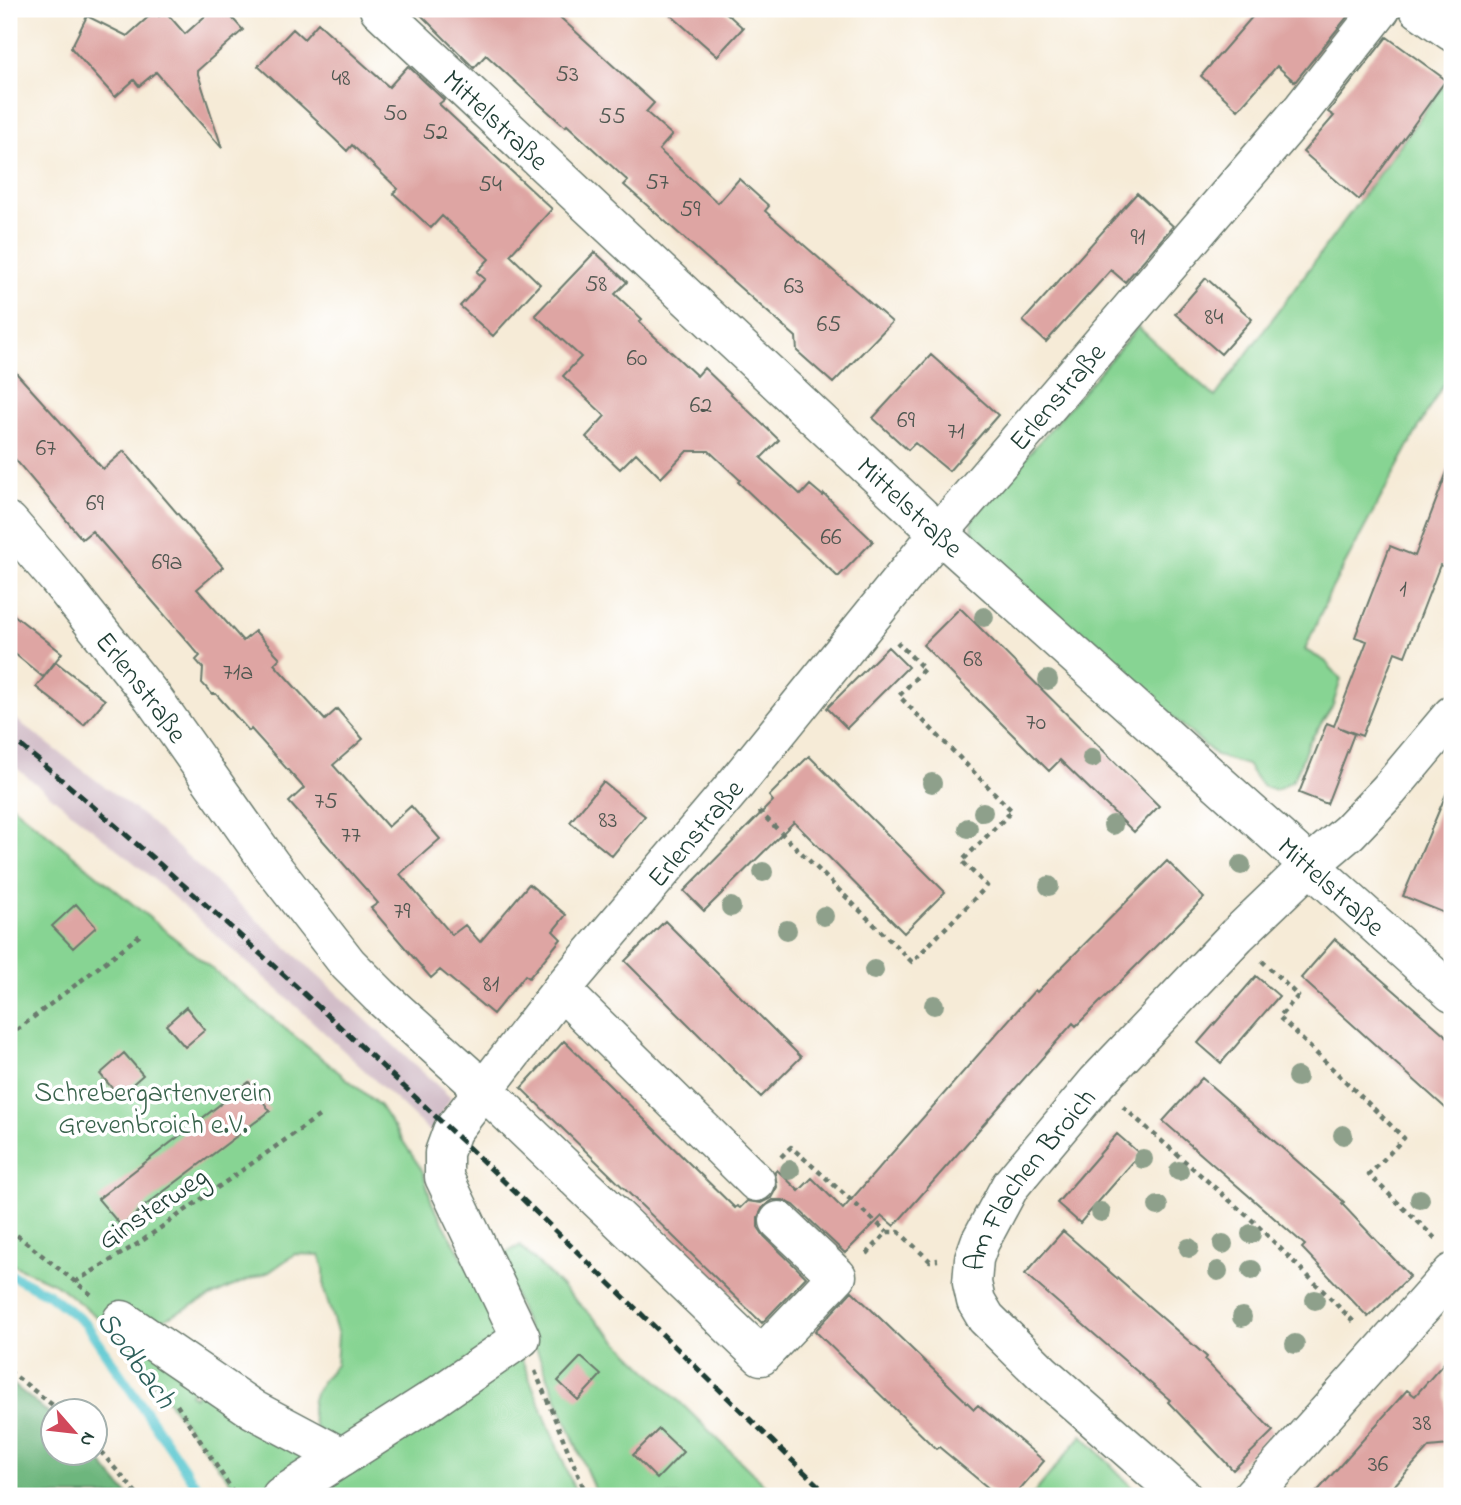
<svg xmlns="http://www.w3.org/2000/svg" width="1461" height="1505" font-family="'Indie Flower',sans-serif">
<rect width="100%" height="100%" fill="#fff"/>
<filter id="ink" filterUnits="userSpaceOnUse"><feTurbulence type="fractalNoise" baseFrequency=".0143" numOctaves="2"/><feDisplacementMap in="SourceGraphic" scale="14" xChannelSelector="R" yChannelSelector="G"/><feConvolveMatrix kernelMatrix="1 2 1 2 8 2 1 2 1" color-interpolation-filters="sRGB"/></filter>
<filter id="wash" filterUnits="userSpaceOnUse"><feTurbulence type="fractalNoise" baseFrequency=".00686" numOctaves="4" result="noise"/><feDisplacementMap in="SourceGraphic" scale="28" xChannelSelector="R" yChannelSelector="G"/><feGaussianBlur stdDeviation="1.57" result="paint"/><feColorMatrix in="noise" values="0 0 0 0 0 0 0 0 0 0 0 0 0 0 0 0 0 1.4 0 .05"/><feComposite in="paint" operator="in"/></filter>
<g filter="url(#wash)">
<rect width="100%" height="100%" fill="#f6ebd7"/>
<!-- industrial -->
<path fill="#d2bdc8" d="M 9,714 L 147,819 L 451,1098 L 430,1132 L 297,1007 L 143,870 L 9,762 Z"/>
<!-- green -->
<path fill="#87d493" stroke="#538864" stroke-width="2" d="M 1451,76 L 1452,370 L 1426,414 L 1330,592 L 1305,650 L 1325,661 L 1341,679 L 1333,705 L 1308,744 L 1297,772 L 1292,781 L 1276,790 L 1262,786 L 1247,765 L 1217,756 L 975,543 L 971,521 L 1138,327 L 1215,397 Z
M 9,803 L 380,1106 L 423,1172 L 432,1203 L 507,1338 L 347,1445 L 316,1429 C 305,1401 317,1385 336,1365 L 338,1335 L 324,1290 L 324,1269 L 320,1255 L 295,1254 L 269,1272 L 235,1285 L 145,1328 L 193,1388 L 190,1394 L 195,1397 L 199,1392 L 325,1460 L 270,1496 L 241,1496 L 112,1329 L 57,1285 L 9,1263 Z
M 520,1246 L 776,1496 L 597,1496 L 498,1256 Z
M 518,1350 L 577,1496 L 294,1496 Z
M 1082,1435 L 1141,1496 L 1032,1496 Z"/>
<!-- forest -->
<path fill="#6db67d" stroke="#467a58" stroke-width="2" d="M 9,1381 L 52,1416 L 52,1452 L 93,1453 L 129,1496 L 9,1496 Z"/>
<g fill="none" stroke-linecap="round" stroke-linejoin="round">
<!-- stream -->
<path stroke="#5bc8d0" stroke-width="10" d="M 9,1274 L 48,1294 L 86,1324 L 203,1496"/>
</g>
<g id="blocks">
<!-- building -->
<path fill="#dea5a3" d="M 213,9 L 224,9 L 243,30 L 197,71 L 222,148 L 156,72 L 139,86 L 134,80 L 115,97 L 71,48 L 87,16 L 127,36 L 155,11 L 159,16 L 165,11 L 185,34 Z
M 415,9 L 551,9 L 654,103 L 646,112 L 672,135 L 659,150 L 718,203 L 739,179 L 769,206 L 765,211 L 892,322 L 833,383 L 797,351 L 796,337 L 624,185 L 628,181 L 567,125 L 565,127 L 486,55 L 474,68 Z
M 664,9 L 722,9 L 743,28 L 717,56 Z
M 1259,9 L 1349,9 L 1352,11 L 1295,82 L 1277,66 L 1238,110 L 1201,76 Z
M 318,23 L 389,87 L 408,66 L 444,100 L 439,104 L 552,209 L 510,255 L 540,284 L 493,336 L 460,306 L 485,279 L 477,272 L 489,259 L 442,216 L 431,228 L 393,193 L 398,189 L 352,145 L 347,151 L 317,122 L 318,121 L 258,66 L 293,29 L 304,39 Z
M 1387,37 L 1446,80 L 1359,200 L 1303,152 L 1334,116 L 1328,112 Z
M 1137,193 L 1173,226 L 1125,282 L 1111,270 L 1046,342 L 1023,321 Z
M 595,252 L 627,282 L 615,294 L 642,319 L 639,322 L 697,376 L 704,368 L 779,440 L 761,458 L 801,495 L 810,485 L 823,496 L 824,494 L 873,541 L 838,577 L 738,482 L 740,480 L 709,451 L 687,451 L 661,478 L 636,453 L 620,469 L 586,437 L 605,416 L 563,376 L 581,357 L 535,315 Z
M 1206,278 L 1252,319 L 1221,354 L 1175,314 Z
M 931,355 L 998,415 L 949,471 L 915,443 L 908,450 L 873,418 Z
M 9,365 L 103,469 L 124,451 L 223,567 L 197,589 L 243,641 L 255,631 L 280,658 L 274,664 L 325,720 L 337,709 L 363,739 L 333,765 L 388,827 L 411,806 L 440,839 L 400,874 L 452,935 L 465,925 L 480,942 L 529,884 L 566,915 L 553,931 L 561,939 L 529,978 L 525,975 L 493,1014 L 440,970 L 431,978 L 371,908 L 378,903 L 289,802 L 304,788 L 251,729 L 249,731 L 216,694 L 212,694 L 202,683 L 203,668 L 196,660 L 200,656 L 92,531 L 82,539 L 9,452 Z
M 1450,464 L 1452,464 L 1452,570 L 1440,565 L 1405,656 L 1395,652 L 1362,736 L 1338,727 L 1354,734 L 1327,804 L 1299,793 L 1327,723 L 1334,726 L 1367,641 L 1355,637 L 1390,546 L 1415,556 Z
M 960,608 L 1159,806 L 1134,832 L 1060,760 L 1049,771 L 923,645 Z
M 9,611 L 62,653 L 43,677 L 9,649 Z
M 888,647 L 908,667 L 847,728 L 827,708 Z
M 56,662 L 105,700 L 84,725 L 36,687 Z
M 809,756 L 945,892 L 904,933 L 794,822 L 704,911 L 684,891 L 773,801 L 769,796 Z
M 1452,780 L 1452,916 L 1403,896 Z
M 603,782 L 645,816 L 612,856 L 570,822 Z
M 1167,861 L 1204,898 L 1076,1026 L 1073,1023 L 894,1226 L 882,1216 L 845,1253 L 794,1205 L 783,1200 L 773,1200 L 763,1207 L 758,1217 L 758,1227 L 764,1236 L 806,1277 L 762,1323 L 521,1088 L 564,1041 L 735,1208 L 737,1206 L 740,1208 L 747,1201 L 761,1203 L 771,1198 L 777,1187 L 775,1172 L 777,1170 L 799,1191 L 812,1178 L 843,1209 L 1035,990 L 1037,992 Z
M 76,904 L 96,927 L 73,948 L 52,926 Z
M 665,921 L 801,1057 L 761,1097 L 625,961 Z
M 1335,939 L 1452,1041 L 1452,1114 L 1301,978 Z
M 1256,976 L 1279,996 L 1221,1063 L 1198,1043 Z
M 186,1007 L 205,1030 L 185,1047 L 166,1025 Z
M 124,1053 L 143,1075 L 119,1096 L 100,1074 Z
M 1202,1078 L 1344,1202 L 1342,1204 L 1410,1276 L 1368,1317 L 1302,1248 L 1305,1245 L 1163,1121 Z
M 249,1082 L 270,1111 L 146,1205 L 122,1227 L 98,1199 Z
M 1117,1134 L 1140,1154 L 1080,1223 L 1057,1203 Z
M 1063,1231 L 1207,1357 L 1205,1360 L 1273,1431 L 1233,1470 L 1168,1402 L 1170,1400 L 1025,1274 Z
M 852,1291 L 974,1409 L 978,1405 L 1044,1461 L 1014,1496 L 998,1496 L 939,1447 L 936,1449 L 815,1331 Z
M 581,1357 L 601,1375 L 578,1400 L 558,1381 Z
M 1444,1363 L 1449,1445 L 1429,1447 L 1385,1496 L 1313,1496 L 1407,1390 L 1415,1396 Z
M 659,1429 L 683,1452 L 657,1479 L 633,1455 Z"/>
</g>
</g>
<g filter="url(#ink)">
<use href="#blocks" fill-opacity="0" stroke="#6a7a6d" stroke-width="2"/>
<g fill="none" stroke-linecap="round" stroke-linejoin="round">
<!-- minor casing -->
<g stroke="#6a7a6d" stroke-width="41">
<g id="minor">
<path id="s1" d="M 379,9 L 939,533 L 1452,993"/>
<path d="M 1419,9 L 1452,32"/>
<path id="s2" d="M 9,522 L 58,579 L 153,698 L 271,865 L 348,964 L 380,996 L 483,1089 L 761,1356 L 837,1276 L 779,1221"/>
<path d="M 561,990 L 756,1182"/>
<path d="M 122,1320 L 254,1410 L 342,1457"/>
<path id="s3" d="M 281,1496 L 433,1399 L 521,1338 L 444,1177 L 444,1153 L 452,1131 L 561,990 L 734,786 L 939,533 L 1303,108 L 1381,9"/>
<path id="s4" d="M 1182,1496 L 1042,1373 L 986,1318 L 976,1301 L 972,1283 L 974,1259 L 980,1242 L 1010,1186 L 1097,1082 L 1237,935 L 1310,865 L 1349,832 L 1389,790 L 1452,715"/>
<path d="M 1252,1496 L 1452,1273"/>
</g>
</g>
<!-- path -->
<path stroke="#6a7a6d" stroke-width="4.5" stroke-dasharray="5 5" stroke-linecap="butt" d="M 759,811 L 912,962 L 987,886 L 962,861 L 1012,811 L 899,696 L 924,669 L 897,642
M 1262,961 L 1298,996 L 1279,1017 L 1404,1138 L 1369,1175 L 1437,1240
M 9,1036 L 143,933
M 1123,1107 L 1253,1221 L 1357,1325
M 781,1157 L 791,1147 L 887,1232
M 9,1229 L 93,1296
M 867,1254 L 887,1232 L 899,1232 L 930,1261 L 938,1260
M 75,1282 L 139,1243 L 319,1116
M 9,1371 L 59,1410
M 535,1371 L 587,1496
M 177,1405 L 236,1496
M 94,1444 L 139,1496"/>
<!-- minor -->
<use href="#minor" stroke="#fff" stroke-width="38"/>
<!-- rail -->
<path stroke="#1f3d34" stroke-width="5" stroke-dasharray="10 5" stroke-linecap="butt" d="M 9,736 C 297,973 561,1237 829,1496"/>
</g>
<!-- trees -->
<g fill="#8ea08b">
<circle cx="984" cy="617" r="10"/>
<circle cx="1048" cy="680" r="10"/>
<circle cx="1092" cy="758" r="10"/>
<circle cx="932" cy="783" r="10"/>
<circle cx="983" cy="812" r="10"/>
<circle cx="1113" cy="825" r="10"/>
<circle cx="968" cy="828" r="10"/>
<circle cx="1241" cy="865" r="10"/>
<circle cx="763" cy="872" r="10"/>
<circle cx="1049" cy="886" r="10"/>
<circle cx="731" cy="907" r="10"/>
<circle cx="824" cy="916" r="10"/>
<circle cx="787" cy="930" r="10"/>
<circle cx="874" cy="970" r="10"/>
<circle cx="934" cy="1005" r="10"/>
<circle cx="1297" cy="1077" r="10"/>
<circle cx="1343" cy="1135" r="10"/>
<circle cx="1143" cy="1159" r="10"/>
<circle cx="790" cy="1170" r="10"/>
<circle cx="1179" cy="1171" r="10"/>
<circle cx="1420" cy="1199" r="10"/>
<circle cx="1158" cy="1206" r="10"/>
<circle cx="1101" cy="1212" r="10"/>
<circle cx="1251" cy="1234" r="10"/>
<circle cx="1223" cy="1244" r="10"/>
<circle cx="1189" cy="1248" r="10"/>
<circle cx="1252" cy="1270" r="10"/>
<circle cx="1218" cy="1271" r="10"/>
<circle cx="1315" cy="1300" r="10"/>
<circle cx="1242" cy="1317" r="10"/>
<circle cx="1295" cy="1344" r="10"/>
</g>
</g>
<g text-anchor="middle" stroke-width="7" stroke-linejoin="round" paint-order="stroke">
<!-- number labels -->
<g font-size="24" fill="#4f5750">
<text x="567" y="81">53</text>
<text x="341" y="85">48</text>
<text x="395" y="120">50</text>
<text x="612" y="123">55</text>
<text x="435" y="139">52</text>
<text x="657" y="189">57</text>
<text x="490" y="191">54</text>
<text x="690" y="216">59</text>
<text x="1138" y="244">91</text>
<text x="596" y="291">58</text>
<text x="794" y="293">63</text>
<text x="1214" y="324">84</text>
<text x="829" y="331">65</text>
<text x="637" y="365">60</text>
<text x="701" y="412">62</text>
<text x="906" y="427">69</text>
<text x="956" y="438">71</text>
<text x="46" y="455">67</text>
<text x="95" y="510">69</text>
<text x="831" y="544">66</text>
<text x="167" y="569">69a</text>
<text x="1403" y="596">1</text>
<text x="973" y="666">68</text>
<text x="238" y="679">71a</text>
<text x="1036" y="729">70</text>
<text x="326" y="808">75</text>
<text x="608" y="827">83</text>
<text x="351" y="842">77</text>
<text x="402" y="918">79</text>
<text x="491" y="991">81</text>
<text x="1422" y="1430">38</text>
<text x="1378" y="1471">36</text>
</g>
<!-- street labels -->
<g font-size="28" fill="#1f3d34" stroke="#fff">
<text dy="10" stroke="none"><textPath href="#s1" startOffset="161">Mittelstraße</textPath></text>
<text dy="10" stroke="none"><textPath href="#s3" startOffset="1465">Erlenstraße</textPath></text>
<text dy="10" stroke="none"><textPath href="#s1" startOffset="728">Mittelstraße</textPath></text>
<text dy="10" stroke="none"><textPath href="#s2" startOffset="212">Erlenstraße</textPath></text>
<text dy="10" stroke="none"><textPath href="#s3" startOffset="898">Erlenstraße</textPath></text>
<text dy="10" stroke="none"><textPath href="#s1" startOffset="1295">Mittelstraße</textPath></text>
<text dy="10" stroke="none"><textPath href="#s4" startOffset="424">Am Flachen Broich</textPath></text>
<text transform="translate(152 1207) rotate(-34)" y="10">Ginsterweg</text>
</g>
<!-- park labels -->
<g font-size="28" fill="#39634c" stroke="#fff">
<text x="153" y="1101">Schrebergartenverein<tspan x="153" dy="32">Grevenbroich e.V.</tspan></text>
</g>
<!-- water labels -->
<g font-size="30" font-style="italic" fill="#2e605b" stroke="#fff">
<text transform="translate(137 1359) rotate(54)" y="10">Sodbach</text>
</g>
</g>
<!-- margin -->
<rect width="1461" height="1505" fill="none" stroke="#fff" stroke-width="35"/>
<!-- north arrow -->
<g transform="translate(74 1432) rotate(118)"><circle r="33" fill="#ffffff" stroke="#a5b1ae" stroke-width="2"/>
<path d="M0-5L12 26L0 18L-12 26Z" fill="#d1495b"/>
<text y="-10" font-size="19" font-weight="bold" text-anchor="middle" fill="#1f3d34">N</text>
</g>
</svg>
